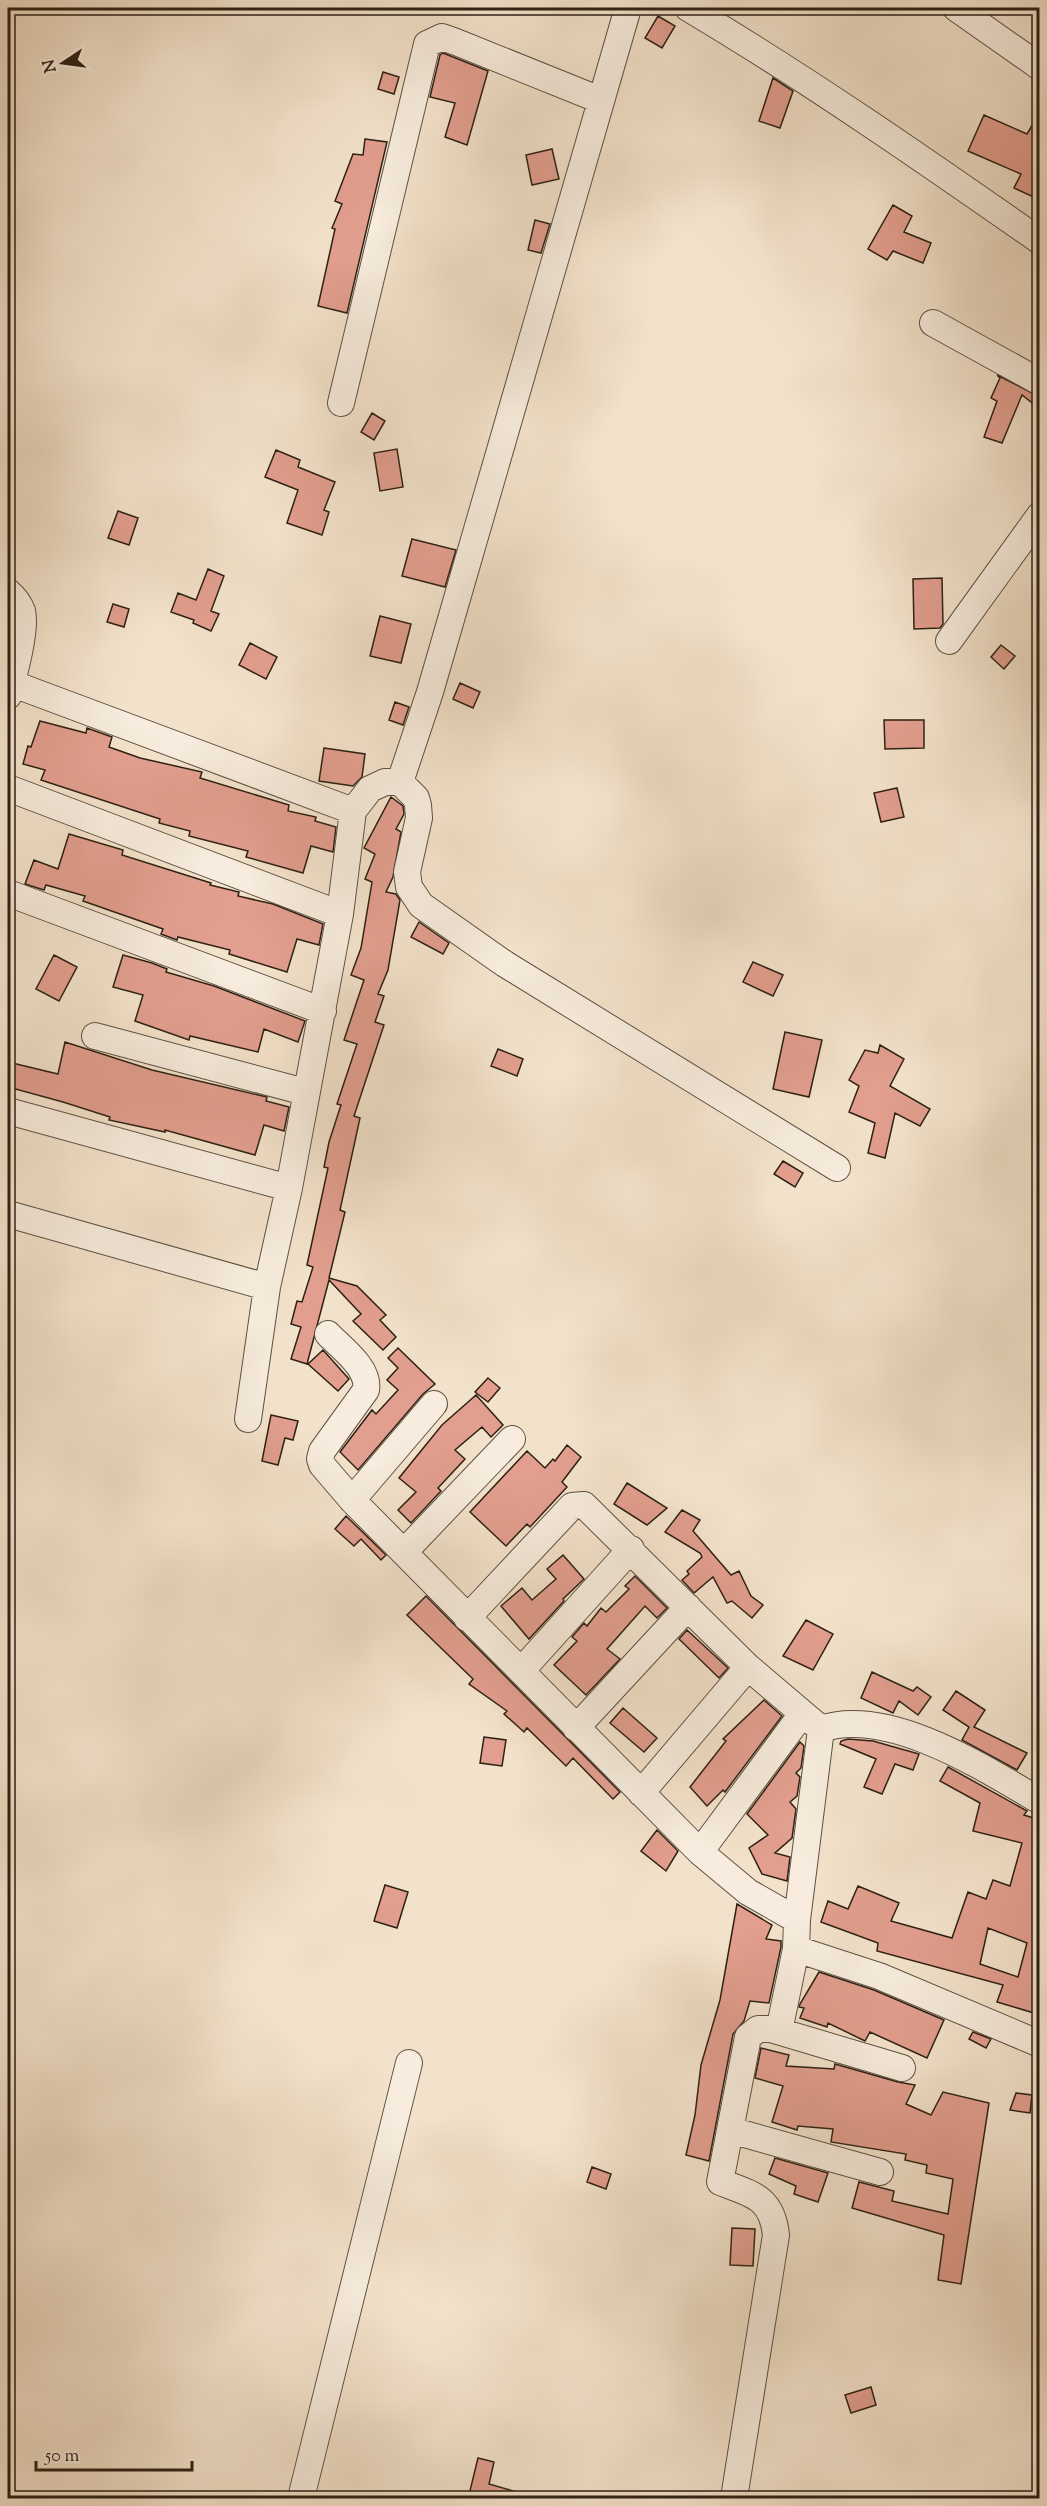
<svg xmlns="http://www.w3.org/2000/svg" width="1047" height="2506" font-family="'Sorts Mill Goudy',serif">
<rect width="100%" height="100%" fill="#f3e2cb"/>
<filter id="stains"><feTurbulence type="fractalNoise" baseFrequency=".00333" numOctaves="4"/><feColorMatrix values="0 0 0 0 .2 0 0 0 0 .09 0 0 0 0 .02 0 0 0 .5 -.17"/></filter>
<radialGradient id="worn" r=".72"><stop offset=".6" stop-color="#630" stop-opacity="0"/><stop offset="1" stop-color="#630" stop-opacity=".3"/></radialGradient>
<!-- building -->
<path fill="#e29e8e" stroke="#2d2114" stroke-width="1.5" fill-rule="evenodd" d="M 658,16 L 675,26 L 662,48 L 645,38 Z
M 443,53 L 488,71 L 467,145 L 445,137 L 455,103 L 430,97 L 440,55 Z
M 383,72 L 399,77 L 394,94 L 378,89 Z
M 773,78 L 793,91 L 780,128 L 759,121 Z
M 1040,112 L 1040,200 L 1014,188 L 1021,174 L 968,151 L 984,115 L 1027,134 Z
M 365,139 L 387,142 L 347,313 L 318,306 L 335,229 L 332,228 L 342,204 L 335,201 L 353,154 L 363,155 Z
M 552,149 L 559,179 L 532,185 L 526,155 Z
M 893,205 L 912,216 L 904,232 L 931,243 L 923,263 L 893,251 L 887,260 L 868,249 Z
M 535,220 L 550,224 L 541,253 L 528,250 Z
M 997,375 L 1040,397 L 1040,409 L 1022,395 L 1002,443 L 984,437 L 997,401 L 991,398 L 1000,378 Z
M 372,413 L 385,421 L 374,440 L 361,432 Z
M 397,449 L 403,487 L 380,491 L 374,453 Z
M 276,450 L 300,460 L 298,467 L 335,482 L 324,510 L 329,512 L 322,535 L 287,523 L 298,490 L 265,477 Z
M 118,511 L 138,518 L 129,545 L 108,538 Z
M 412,539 L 456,550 L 445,587 L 402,576 Z
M 208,569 L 224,576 L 211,611 L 219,614 L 211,631 L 193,623 L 194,620 L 171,612 L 178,593 L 196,600 Z
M 942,578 L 943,624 L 940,628 L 914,629 L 913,579 Z
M 113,604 L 129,609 L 124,627 L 107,622 Z
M 380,616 L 411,624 L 401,663 L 370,656 Z
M 250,643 L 277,657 L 266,679 L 239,665 Z
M 1001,645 L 1015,656 L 1004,669 L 991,657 Z
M 460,683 L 480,692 L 473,708 L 453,699 Z
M 395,702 L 409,707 L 403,725 L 389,720 Z
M 884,720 L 924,720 L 924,748 L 885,749 Z
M 40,721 L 86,733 L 87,728 L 112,737 L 109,747 L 140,758 L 202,772 L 200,778 L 289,805 L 288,811 L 316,817 L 315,821 L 336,827 L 333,852 L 311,846 L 303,873 L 246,857 L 248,851 L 189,836 L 190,831 L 159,823 L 160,819 L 41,780 L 45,770 L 23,764 L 28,746 L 31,747 Z
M 324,748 L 365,754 L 362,777 L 353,786 L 319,781 Z
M 897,788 L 904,817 L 881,822 L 874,793 Z
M 391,797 L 403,806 L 404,814 L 396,829 L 401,832 L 393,877 L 386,892 L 396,894 L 400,900 L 388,970 L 378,994 L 384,996 L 375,1022 L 384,1025 L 354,1116 L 360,1118 L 340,1210 L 345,1212 L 329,1278 L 357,1286 L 386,1315 L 380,1320 L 396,1337 L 383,1350 L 353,1321 L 361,1314 L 329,1280 L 307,1364 L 291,1359 L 301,1327 L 291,1324 L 297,1301 L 302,1302 L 313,1267 L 307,1265 L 328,1168 L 324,1167 L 329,1142 L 341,1105 L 337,1104 L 357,1044 L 344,1040 L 364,980 L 351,975 L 361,948 L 372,882 L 365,879 L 375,854 L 364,848 Z
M 69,834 L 123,850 L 122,855 L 211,883 L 210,885 L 239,892 L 238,896 L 273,904 L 323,924 L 319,945 L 297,939 L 287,972 L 229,954 L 230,950 L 178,937 L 177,940 L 161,934 L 163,929 L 83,901 L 85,896 L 46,885 L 44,890 L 25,884 L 34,860 L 58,869 Z
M 419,922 L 449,943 L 443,954 L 411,937 Z
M 54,955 L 77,967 L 59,1001 L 36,989 Z
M 123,955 L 152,963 L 167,969 L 166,972 L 214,986 L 305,1021 L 298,1042 L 264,1029 L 258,1052 L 190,1036 L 189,1040 L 135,1021 L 143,995 L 113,987 Z
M 753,962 L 783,975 L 773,996 L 743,982 Z
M 785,1032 L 822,1040 L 809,1097 L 773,1089 Z
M 65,1042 L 152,1070 L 267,1097 L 266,1101 L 289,1107 L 284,1131 L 264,1125 L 255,1155 L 165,1130 L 165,1132 L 109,1120 L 110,1117 L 63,1102 L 8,1087 L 8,1062 L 58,1074 Z
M 880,1045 L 904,1059 L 890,1086 L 930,1109 L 920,1126 L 895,1113 L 885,1158 L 868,1153 L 875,1123 L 849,1112 L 859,1086 L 849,1080 L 865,1050 L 878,1053 Z
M 498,1049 L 523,1059 L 517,1076 L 491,1066 Z
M 783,1161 L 803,1173 L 795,1187 L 774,1174 Z
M 398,1348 L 435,1384 L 423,1394 L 358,1470 L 340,1452 L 372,1410 L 376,1414 L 398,1390 L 387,1380 L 398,1368 L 388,1358 Z
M 323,1350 L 349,1379 L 338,1391 L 308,1364 Z
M 488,1378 L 500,1388 L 488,1402 L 475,1392 Z
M 476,1395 L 503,1425 L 491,1437 L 482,1427 L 455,1450 L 465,1459 L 438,1488 L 441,1491 L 411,1523 L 398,1510 L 416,1492 L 399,1478 L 442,1425 Z
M 271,1415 L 298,1421 L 293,1440 L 285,1438 L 278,1465 L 262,1461 Z
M 567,1445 L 581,1457 L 562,1482 L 567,1487 L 530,1527 L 527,1524 L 506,1546 L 470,1512 L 527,1451 L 545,1468 L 553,1459 L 555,1461 Z
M 627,1483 L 667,1508 L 647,1525 L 614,1504 Z
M 682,1510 L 700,1520 L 693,1531 L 731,1575 L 739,1571 L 751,1596 L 763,1605 L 752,1618 L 732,1601 L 727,1603 L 713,1577 L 694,1593 L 682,1580 L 689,1574 L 687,1571 L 702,1557 L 700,1553 L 665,1532 Z
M 346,1516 L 386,1555 L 381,1560 L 361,1539 L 354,1546 L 335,1529 Z
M 563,1555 L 584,1579 L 563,1599 L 564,1601 L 529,1639 L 501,1606 L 522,1588 L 532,1600 L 556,1579 L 547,1569 Z
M 635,1576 L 667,1608 L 657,1618 L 645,1606 L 607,1649 L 620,1659 L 586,1695 L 554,1665 L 577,1641 L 572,1637 L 584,1623 L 587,1626 L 601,1608 L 606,1612 L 629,1589 L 625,1586 Z
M 426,1596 L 620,1792 L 613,1799 L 573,1758 L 566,1766 L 527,1728 L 524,1732 L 504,1714 L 507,1711 L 469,1684 L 473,1679 L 407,1615 Z
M 806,1620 L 833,1634 L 813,1670 L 783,1656 Z
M 687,1630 L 728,1668 L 719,1678 L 679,1639 Z
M 872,1672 L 913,1691 L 917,1687 L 931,1697 L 918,1715 L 899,1701 L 893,1713 L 861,1698 Z
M 956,1691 L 985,1710 L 974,1727 L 1027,1753 L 1017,1770 L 962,1740 L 969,1727 L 943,1710 Z
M 764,1700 L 782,1716 L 725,1792 L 723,1790 L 707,1806 L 690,1787 L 726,1741 L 723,1739 Z
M 623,1708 L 657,1738 L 644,1752 L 610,1723 Z
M 484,1737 L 506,1740 L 502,1766 L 480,1763 Z
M 848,1739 L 873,1741 L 919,1754 L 913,1770 L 895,1764 L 882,1794 L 864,1787 L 876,1759 L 840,1744 L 841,1741 Z
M 800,1742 L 804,1746 L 801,1768 L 796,1773 L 800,1777 L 797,1796 L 790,1802 L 796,1809 L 792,1838 L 775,1853 L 790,1857 L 787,1881 L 762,1874 L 749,1848 L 768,1835 L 747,1814 Z
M 948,1767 L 1027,1811 L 1024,1815 L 1040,1820 L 1040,1997 L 1034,2013 L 997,2002 L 1003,1985 L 877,1951 L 878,1943 L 821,1922 L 828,1901 L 848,1909 L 858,1886 L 899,1903 L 891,1921 L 952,1938 L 968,1892 L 986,1899 L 993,1880 L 1010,1886 L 1022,1843 L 973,1831 L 980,1803 L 940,1781 ZM 988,1928 L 1027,1943 L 1018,1977 L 980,1964 Z
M 657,1830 L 678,1851 L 666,1871 L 641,1851 Z
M 385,1885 L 408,1892 L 397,1928 L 374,1921 Z
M 737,1904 L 772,1925 L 766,1939 L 781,1941 L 781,1947 L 769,2003 L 750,2001 L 744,2021 L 733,2034 L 709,2161 L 686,2155 L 695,2115 L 701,2065 L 720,2000 Z
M 819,1972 L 874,1990 L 944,2020 L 927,2058 L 870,2032 L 865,2041 L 828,2023 L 827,2027 L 800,2018 L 804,2008 L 799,2007 L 800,2004 Z
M 973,2032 L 991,2039 L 986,2048 L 969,2039 Z
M 761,2048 L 789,2055 L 786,2066 L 834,2069 L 835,2064 L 898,2082 L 915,2085 L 906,2104 L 931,2115 L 943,2092 L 989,2103 L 961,2284 L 938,2280 L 944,2235 L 852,2208 L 859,2182 L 894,2191 L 892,2201 L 948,2214 L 953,2179 L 926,2173 L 927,2165 L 905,2160 L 906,2154 L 831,2142 L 833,2129 L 798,2126 L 797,2130 L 772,2122 L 783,2086 L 755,2078 Z
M 1016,2093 L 1032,2095 L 1030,2113 L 1010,2110 Z
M 775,2158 L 828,2173 L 818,2202 L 794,2194 L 796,2186 L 769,2174 Z
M 592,2167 L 611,2174 L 606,2189 L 587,2182 Z
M 732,2228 L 755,2229 L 753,2266 L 730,2265 Z
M 871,2387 L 876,2405 L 851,2413 L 845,2395 Z
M 478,2458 L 494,2462 L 489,2484 L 524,2494 L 524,2499 L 468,2499 Z"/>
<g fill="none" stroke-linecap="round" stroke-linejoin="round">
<!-- minor casing -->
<g stroke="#5e5142" stroke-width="28">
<path id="minor" d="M 688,8 C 809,80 924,160 1040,241
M 956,8 L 1040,67
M 933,323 L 1040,382
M 341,403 L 427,44 L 442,37 L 456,42 L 600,100
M 8,592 C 14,597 19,603 22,611 C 27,629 13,678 8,696
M 949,641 L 1040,515
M 8,682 L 353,811
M 400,782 L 416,798 L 418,805 L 419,818 L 407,872 L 409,887 L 421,905 L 505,964 L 837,1168
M 8,788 L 340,914
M 8,893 L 323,1011
M 95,1036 L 305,1092
M 8,1111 L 289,1188
M 8,1214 L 267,1287
M 328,1334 C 341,1348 370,1368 366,1390 L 322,1451 L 320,1459 L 322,1465 L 352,1500 L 700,1852 L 748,1892 L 797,1920 L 796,1949 L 879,1976 L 1040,2044
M 248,1419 L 267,1287 L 289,1188 L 340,914 L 353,811 L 370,789 L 385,782 L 400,782 L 430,692 L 628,8
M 352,1500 L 434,1404
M 404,1552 L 512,1439
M 467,1618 L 572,1506 L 584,1505 L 748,1667 L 821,1729 C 888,1706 984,1768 1040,1801
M 521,1671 L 631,1549
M 576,1728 L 688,1607
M 641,1793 L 748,1667
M 700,1852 L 802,1714
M 797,1920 L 821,1729
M 779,2031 L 796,1949
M 730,2130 L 880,2172
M 301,2498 L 409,2063
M 734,2498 L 776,2235 C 772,2197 752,2194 720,2182 L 748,2037 L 758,2029 L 771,2029 L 902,2068"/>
</g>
<!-- minor -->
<use href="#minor" stroke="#f7ecdd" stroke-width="26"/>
</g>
<!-- margin -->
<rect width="1047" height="2506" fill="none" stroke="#f3e2cb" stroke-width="30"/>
<rect x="9" y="9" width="1029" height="2488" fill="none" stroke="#2d2114" stroke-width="3"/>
<rect x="15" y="15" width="1017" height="2476" fill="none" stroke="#2d2114" stroke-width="1.5"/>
<!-- north arrow -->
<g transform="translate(63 63) rotate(257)" stroke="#f7ecdd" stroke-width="4.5" paint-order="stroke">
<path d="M0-4.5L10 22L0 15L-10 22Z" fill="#2d2114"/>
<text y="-9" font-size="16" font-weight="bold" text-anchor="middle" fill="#2d2114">N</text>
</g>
<!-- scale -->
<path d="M36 2461v9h156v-9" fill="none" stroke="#2d2114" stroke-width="3"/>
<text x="45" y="2461" font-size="18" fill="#2d2114" stroke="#f7ecdd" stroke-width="4.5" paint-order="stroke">50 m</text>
<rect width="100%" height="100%" filter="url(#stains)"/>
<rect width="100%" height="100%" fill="url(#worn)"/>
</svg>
